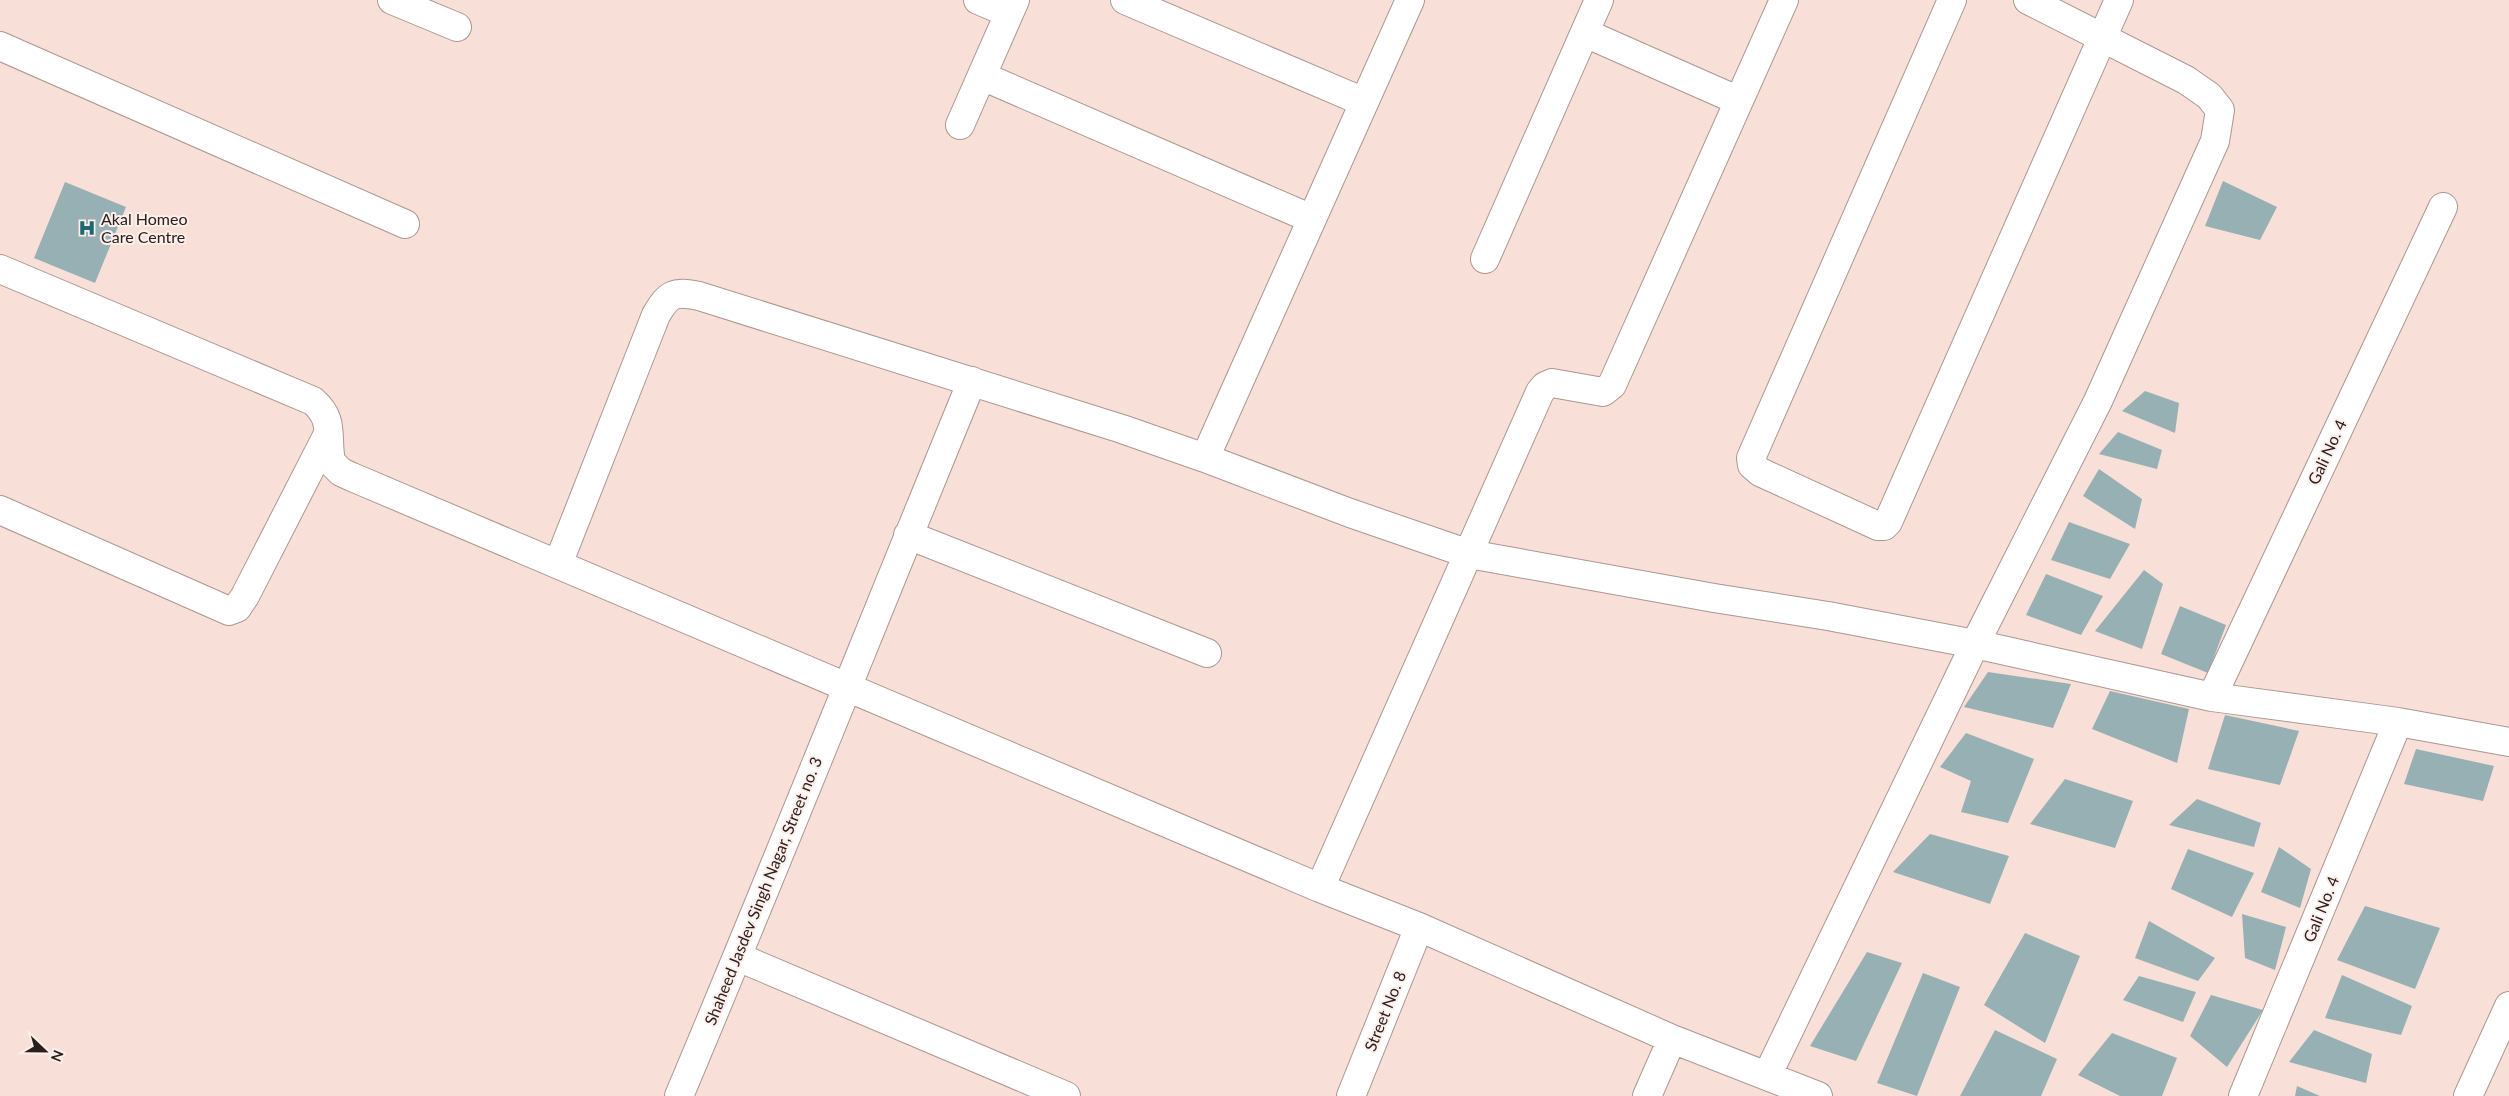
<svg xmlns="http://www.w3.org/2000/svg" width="2509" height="1096" font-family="Lato,sans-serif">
<rect width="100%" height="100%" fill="#f8e0d9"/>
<!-- building -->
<path fill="#97b0b4" d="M 2223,181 L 2277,207 L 2260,240 L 2205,226 Z
M 65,182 L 126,207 L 95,283 L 34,258 Z
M 2145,391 L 2179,403 L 2175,433 L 2122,411 Z
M 2118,432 L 2162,450 L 2157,469 L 2099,454 Z
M 2099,469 L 2142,499 L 2135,529 L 2083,496 Z
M 2069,522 L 2130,544 L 2110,579 L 2051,560 Z
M 2144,570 L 2163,584 L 2142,649 L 2095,631 Z
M 2046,574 L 2103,596 L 2081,635 L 2026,615 Z
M 2180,606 L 2226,625 L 2208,673 L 2161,654 Z
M 1988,672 L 2071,684 L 2053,728 L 1964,707 Z
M 2110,691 L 2189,709 L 2177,763 L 2092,729 Z
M 2225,715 L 2299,731 L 2280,785 L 2208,769 Z
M 1966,733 L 2034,759 L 2008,823 L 1961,812 L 1971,781 L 1940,767 Z
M 2416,749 L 2494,766 L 2483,801 L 2404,784 Z
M 2065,779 L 2133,801 L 2115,848 L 2030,824 Z
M 2197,799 L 2261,823 L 2254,847 L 2169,825 Z
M 1930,834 L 2009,856 L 1990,904 L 1893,872 Z
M 2279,847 L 2311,869 L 2300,908 L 2261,892 Z
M 2188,849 L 2254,873 L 2232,917 L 2171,889 Z
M 2365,906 L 2440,928 L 2415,989 L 2337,960 Z
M 2242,914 L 2286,927 L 2275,970 L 2245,958 Z
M 2149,921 L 2215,958 L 2198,981 L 2135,958 Z
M 2025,933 L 2080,956 L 2045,1043 L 1984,1005 Z
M 1867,952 L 1902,963 L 1856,1061 L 1810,1046 Z
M 1923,973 L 1960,987 L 1917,1096 L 1877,1083 Z
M 2342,975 L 2412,1006 L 2401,1035 L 2325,1018 Z
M 2139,976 L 2196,992 L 2183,1022 L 2123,1000 Z
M 2211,995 L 2263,1010 L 2227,1067 L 2190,1036 Z
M 1995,1030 L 2057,1059 L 2041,1096 L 1960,1096 Z
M 2314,1030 L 2372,1054 L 2366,1083 L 2289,1062 Z
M 2112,1033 L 2177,1058 L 2162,1096 L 2120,1096 L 2078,1075 Z
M 2297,1086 L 2320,1096 L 2295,1096 Z"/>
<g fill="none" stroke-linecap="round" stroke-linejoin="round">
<!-- street casing -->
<g stroke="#ac9690" stroke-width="30">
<path id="street" d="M 392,0 L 457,27
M 978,0 L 1009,13
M 1125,0 L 1364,102
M 1952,0 L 1751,458 L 1752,465 L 1760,472 L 1878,526 L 1884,526 L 1888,522 L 2119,0
M 1585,33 L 1737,100
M 0,46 L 405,224
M 982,76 L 1312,219
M 960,125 L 1015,0
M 1485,259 L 1599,0
M 0,269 L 313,401 C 335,420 326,436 331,462 L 341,472 L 352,477 L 1320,888 L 1419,927 L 1672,1039 L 1818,1096
M 1205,458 L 1410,0
M 0,510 L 229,611 L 237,608 L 245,596 L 328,434
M 908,535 L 1207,653
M 558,564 L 656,315 C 669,293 674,291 699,296 L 1122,429 L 1205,458 L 1350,513 L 1469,554 L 1714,598 L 1828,616 L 1975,644 L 2212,697 L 2398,722 L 2509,742
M 2212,697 L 2443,207
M 1320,888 L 1540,392 L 1545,386 L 1552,383 L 1603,392 L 1612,385 L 1784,0
M 738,957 L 1066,1096
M 1767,1076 L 1975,644 L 2098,401 L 2215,141 L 2220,110 L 2209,96 L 2186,80 L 2028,0
M 679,1096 C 779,859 874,619 972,381
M 1351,1096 L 1419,927
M 1647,1096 L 1672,1039
M 2243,1096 L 2398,722
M 2468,1096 L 2509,1006"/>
</g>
<!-- street -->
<use href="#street" stroke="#fff" stroke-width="28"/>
</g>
<!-- icons -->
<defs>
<g id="hospital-bare" transform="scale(1.35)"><path d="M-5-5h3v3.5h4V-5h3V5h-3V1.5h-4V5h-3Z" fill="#1d6872" stroke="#feefeb" stroke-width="2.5" paint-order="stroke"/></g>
</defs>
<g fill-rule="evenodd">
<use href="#hospital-bare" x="87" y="228"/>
</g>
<g text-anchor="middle" stroke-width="4" stroke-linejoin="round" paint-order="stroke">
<!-- poi labels -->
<g font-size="16" fill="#29201e" stroke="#feefeb" text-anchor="start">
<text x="101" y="225">Akal Homeo<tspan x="101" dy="18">Care Centre</tspan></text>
</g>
<!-- street labels -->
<g font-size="16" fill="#29201e" stroke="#feefeb">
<text transform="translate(2327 452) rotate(-65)" y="6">Gali No. 4</text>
<text transform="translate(763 891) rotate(-68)" y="6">Shaheed Jasdev Singh Nagar, Street no. 3</text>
<text transform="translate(2321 909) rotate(-68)" y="6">Gali No. 4</text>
<text transform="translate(1385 1011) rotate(-68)" y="6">Street No. 8</text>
</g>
</g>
<!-- north arrow -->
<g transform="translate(45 1051) rotate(112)" stroke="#feefeb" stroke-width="4" paint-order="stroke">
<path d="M0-4L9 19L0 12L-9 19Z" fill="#29201e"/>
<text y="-8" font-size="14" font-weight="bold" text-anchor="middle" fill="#29201e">N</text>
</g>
</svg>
